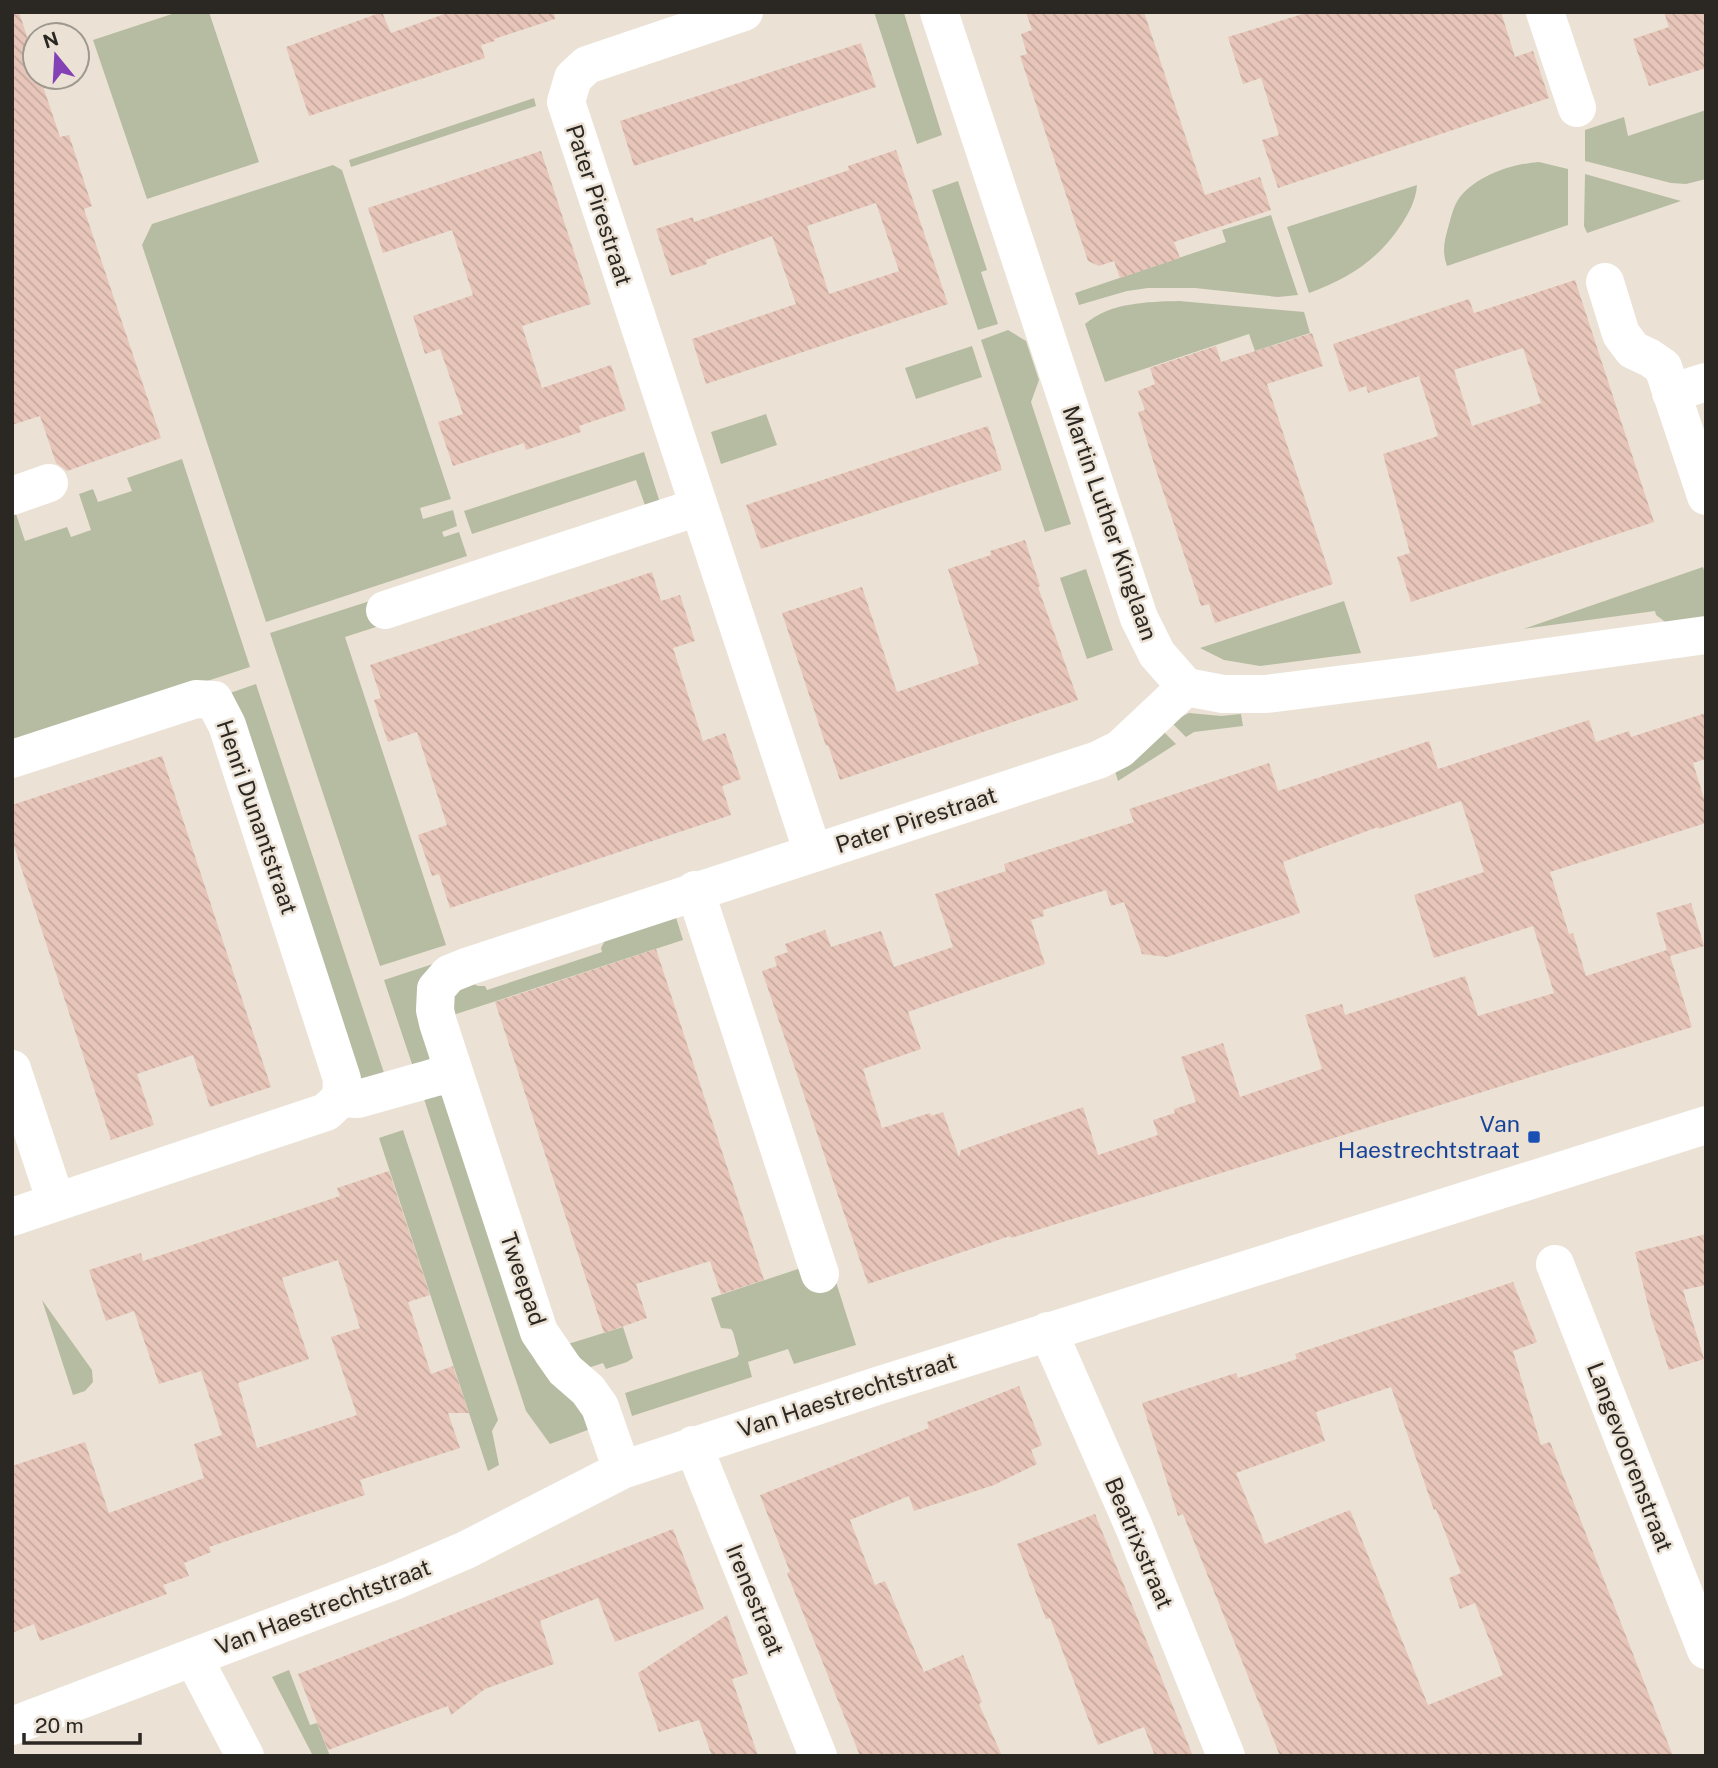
<svg xmlns="http://www.w3.org/2000/svg" width="1718" height="1768" font-family="'Public Sans',sans-serif">
<defs>
<pattern id="building-back-hatch" width="6" height="6" patternUnits="userSpaceOnUse" patternTransform="scale(1.75)"><rect width="6" height="6" fill="#e7c5b9"/><path d="M-1 5l2 2M0 0l6 6M5-1l2 2" fill="none" stroke="#c6a99f"/></pattern>
</defs>
<rect width="100%" height="100%" fill="#ebe2d5"/>
<!-- green -->
<path fill="#b6bca1" d="M 178,12 L 209,12 L 259,162 L 147,199 L 93,40 Z
M 874,12 L 904,13 L 942,135 L 917,144 Z
M 534,98 L 536,106 L 351,167 L 349,160 Z
M 1706,110 L 1706,179 L 1686,184 L 1671,183 L 1585,161 L 1585,130 L 1624,117 L 1628,136 Z
M 1539,162 L 1568,169 L 1568,225 L 1447,266 C 1442,252 1444,242 1448,228 C 1451,218 1453,206 1460,197 C 1478,175 1512,164 1539,162 Z
M 333,165 L 342,170 L 451,499 L 420,508 L 423,519 L 453,510 L 457,526 L 442,532 L 444,537 L 459,532 L 467,556 L 266,622 L 142,245 L 152,224 Z
M 1585,174 L 1681,201 L 1587,233 L 1584,226 Z
M 958,181 L 987,270 L 981,272 L 998,324 L 978,330 L 932,190 Z
M 1417,185 C 1416,200 1409,213 1401,225 C 1378,260 1348,279 1309,293 L 1287,227 Z
M 1271,215 L 1298,295 L 1278,297 L 1195,288 L 1148,288 L 1127,291 L 1079,305 L 1075,293 L 1226,242 L 1222,230 Z
M 1179,301 L 1304,312 L 1310,333 L 1255,351 L 1249,334 L 1105,382 L 1085,324 C 1111,302 1147,302 1179,301 Z
M 1008,330 L 1026,341 L 1039,380 L 1031,402 L 1071,524 L 1045,532 L 981,340 Z
M 972,346 L 982,377 L 916,399 L 905,368 Z
M 766,414 L 777,445 L 721,464 L 711,432 Z
M 644,452 L 661,506 L 646,508 L 636,480 L 472,534 L 464,511 Z
M 182,459 L 250,667 L 12,745 L 12,515 L 16,514 L 25,541 L 67,527 L 71,537 L 91,530 L 79,494 L 93,489 L 98,502 L 132,491 L 127,478 Z
M 1703,567 L 1706,577 L 1706,619 L 1668,624 L 1656,615 L 1655,611 L 1523,629 Z
M 1086,569 L 1113,650 L 1087,659 L 1060,578 Z
M 370,601 L 379,626 L 345,637 L 446,945 L 380,966 L 270,633 Z
M 1344,601 L 1361,653 L 1260,666 L 1224,660 L 1200,648 Z
M 256,684 L 386,1079 L 357,1078 L 230,693 Z
M 1189,713 L 1221,716 L 1241,714 L 1243,726 L 1194,732 L 1186,737 L 1171,722 Z
M 1163,731 L 1176,744 L 1118,781 L 1115,771 Z
M 674,911 L 683,940 L 450,1016 L 453,994 L 467,981 L 478,986 L 485,986 L 487,990 L 602,952 L 601,948 L 609,933 Z
M 436,963 L 421,978 L 418,989 L 435,1055 L 414,1070 L 384,980 Z
M 448,1095 L 536,1362 L 547,1377 L 585,1410 L 593,1428 L 550,1444 L 526,1411 L 423,1096 Z
M 403,1130 L 498,1420 L 492,1431 L 499,1465 L 488,1471 L 379,1138 Z
M 804,1267 L 836,1282 L 856,1345 L 794,1364 L 788,1349 L 748,1362 L 752,1377 L 632,1416 L 625,1393 L 737,1357 L 739,1354 L 733,1332 L 731,1329 L 721,1328 L 711,1298 Z
M 42,1300 L 92,1370 L 93,1382 L 85,1391 L 73,1395 Z
M 623,1327 L 633,1358 L 627,1362 L 606,1369 L 603,1363 L 588,1368 L 568,1344 Z
M 289,1670 L 310,1725 L 317,1723 L 330,1756 L 313,1756 L 272,1677 Z"/>
<!-- building -->
<path fill="url(#building-back-hatch)" fill-rule="evenodd" d="M 12,12 L 19,12 L 35,61 L 35,77 L 40,77 L 60,137 L 69,135 L 92,206 L 84,209 L 161,438 L 67,471 L 56,463 L 40,416 L 12,425 Z
M 382,12 L 391,33 L 450,12 L 554,12 L 555,19 L 494,39 L 495,41 L 481,45 L 485,58 L 309,116 L 286,47 Z
M 1026,12 L 1144,12 L 1205,195 L 1260,177 L 1271,210 L 1174,242 L 1180,258 L 1120,278 L 1114,261 L 1099,266 L 1088,261 L 1020,56 L 1027,54 L 1021,34 L 1032,30 Z
M 1309,12 L 1501,12 L 1515,57 L 1533,51 L 1549,98 L 1278,188 L 1262,140 L 1279,135 L 1261,78 L 1243,84 L 1228,37 Z
M 1664,12 L 1706,12 L 1706,68 L 1649,86 L 1633,39 L 1669,27 Z
M 861,43 L 876,87 L 634,166 L 620,121 Z
M 896,150 L 948,304 L 706,384 L 692,339 L 796,304 L 772,236 L 706,260 L 707,264 L 671,276 L 656,229 L 693,217 L 694,222 L 802,186 L 849,170 L 848,166 ZM 876,203 L 899,271 L 829,294 L 807,226 Z
M 541,151 L 591,304 L 522,326 L 542,388 L 611,365 L 626,410 L 579,426 L 581,432 L 526,450 L 524,443 L 453,466 L 438,422 L 463,414 L 440,349 L 425,354 L 413,316 L 473,295 L 452,230 L 383,253 L 368,208 Z
M 1575,280 L 1654,522 L 1411,602 L 1397,557 L 1410,553 L 1383,454 L 1438,436 L 1419,376 L 1368,393 L 1366,386 L 1349,392 L 1333,344 L 1469,299 L 1474,313 ZM 1523,348 L 1541,403 L 1472,426 L 1454,370 Z
M 1312,333 L 1323,366 L 1267,384 L 1333,584 L 1215,623 L 1209,604 L 1201,606 L 1156,470 L 1138,412 L 1145,410 L 1138,391 L 1155,384 L 1150,368 L 1216,346 L 1221,362 Z
M 988,426 L 1002,470 L 761,549 L 746,505 Z
M 1025,540 L 1040,586 L 1038,587 L 1078,700 L 840,780 L 828,745 L 826,746 L 782,613 L 862,587 L 897,692 L 979,664 L 948,569 L 991,555 L 990,551 Z
M 652,572 L 661,601 L 680,595 L 695,641 L 673,648 L 703,741 L 725,733 L 741,779 L 722,786 L 731,815 L 450,908 L 439,874 L 432,876 L 418,835 L 447,825 L 417,732 L 388,742 L 374,700 L 381,698 L 370,665 Z
M 1706,713 L 1706,759 L 1693,763 L 1706,805 L 1706,823 L 1550,872 L 1569,934 L 1573,933 L 1586,976 L 1667,950 L 1656,913 L 1691,903 L 1704,946 L 1670,956 L 1692,1027 L 1011,1238 L 1010,1236 L 868,1284 L 762,971 L 777,966 L 774,957 L 788,952 L 785,944 L 825,930 L 831,947 L 881,931 L 894,967 L 953,947 L 935,894 L 1006,871 L 1004,864 L 1134,822 L 1129,809 L 1269,763 L 1278,791 L 1429,741 L 1438,769 L 1589,720 L 1596,742 L 1629,731 L 1631,737 ZM 1461,801 L 1484,872 L 1414,895 L 1434,958 L 1533,926 L 1554,993 L 1478,1016 L 1465,976 L 1345,1015 L 1342,1004 L 1305,1015 L 1322,1069 L 1240,1097 L 1223,1043 L 1181,1057 L 1196,1102 L 1174,1109 L 1175,1113 L 1153,1120 L 1158,1135 L 1098,1155 L 1083,1107 L 961,1150 L 959,1157 L 943,1112 L 931,1116 L 930,1113 L 882,1128 L 863,1069 L 921,1049 L 908,1012 L 1045,964 L 1031,920 L 1044,916 L 1043,910 L 1106,890 L 1111,906 L 1124,902 L 1142,954 L 1167,957 L 1300,913 L 1283,862 L 1378,827 L 1379,829 Z
M 162,756 L 271,1087 L 210,1107 L 193,1055 L 137,1074 L 154,1125 L 111,1140 L 12,840 L 12,805 Z
M 656,949 L 764,1280 L 721,1294 L 710,1261 L 636,1284 L 647,1318 L 604,1333 L 495,1002 Z
M 389,1171 L 430,1295 L 408,1302 L 431,1374 L 453,1366 L 469,1413 L 448,1413 L 460,1448 L 360,1480 L 365,1495 L 209,1547 L 211,1552 L 184,1563 L 189,1576 L 163,1585 L 167,1594 L 40,1641 L 34,1624 L 12,1633 L 12,1466 L 85,1442 L 109,1513 L 204,1478 L 194,1444 L 222,1435 L 201,1371 L 159,1384 L 134,1311 L 106,1321 L 89,1270 L 141,1253 L 143,1261 L 241,1229 L 340,1196 L 337,1188 ZM 338,1260 L 360,1328 L 331,1337 L 357,1415 L 257,1448 L 238,1383 L 309,1359 L 282,1278 Z
M 1706,1234 L 1706,1285 L 1683,1290 L 1704,1359 L 1669,1370 L 1651,1317 L 1635,1252 Z
M 1513,1282 L 1537,1342 L 1513,1351 L 1541,1445 L 1550,1442 L 1673,1756 L 1280,1756 L 1183,1514 L 1178,1516 L 1142,1403 L 1236,1373 L 1238,1378 L 1297,1359 L 1295,1354 ZM 1391,1387 L 1434,1510 L 1436,1509 L 1461,1573 L 1449,1578 L 1460,1609 L 1475,1603 L 1503,1675 L 1428,1705 L 1350,1510 L 1265,1544 L 1236,1473 L 1325,1441 L 1316,1412 Z
M 1019,1386 L 1042,1445 L 1031,1450 L 1037,1464 L 994,1485 L 914,1511 L 909,1496 L 850,1520 L 875,1585 L 885,1581 L 924,1672 L 963,1655 L 982,1702 L 979,1704 L 1002,1756 L 860,1756 L 787,1573 L 790,1572 L 760,1495 L 929,1428 L 927,1422 Z
M 1095,1514 L 1126,1590 L 1193,1756 L 1155,1756 L 1144,1727 L 1098,1745 L 1050,1618 L 1046,1619 L 1017,1544 Z
M 673,1529 L 704,1609 L 615,1642 L 598,1598 L 540,1621 L 554,1664 L 485,1689 L 451,1715 L 448,1706 L 328,1750 L 298,1674 Z
M 727,1615 L 748,1674 L 732,1679 L 758,1756 L 712,1756 L 699,1720 L 659,1732 L 638,1673 Z"/>
<g fill="none" stroke-linecap="round" stroke-linejoin="round">
<!-- minor -->
<path stroke="#fff" stroke-width="38" d="M 744,12 L 587,65 L 573,78 L 566,102 L 813,853
M 939,12 L 1139,618 L 1157,654 L 1186,687 L 1223,694 L 1266,694 L 1417,675 L 1706,635
M 1545,12 L 1577,108
M 1605,282 L 1621,334 L 1633,350 L 1650,358 L 1663,367 L 1706,496
M 1671,393 L 1706,382
M 12,496 L 49,483
M 385,610 L 698,507
M 12,759 L 196,699 L 214,700 L 227,725 L 342,1079 L 341,1098 L 326,1112 L 12,1217
M 695,890 L 820,1274
M 12,1069 L 56,1202
M 341,1098 L 358,1099 L 454,1072
M 1555,1264 L 1706,1650
M 1048,1331 L 1134,1527 L 1226,1756
M 693,1445 L 818,1756
M 622,1470 L 600,1407 L 588,1390 L 565,1370 L 539,1332 L 438,1023 L 435,1010 L 436,989 L 449,974 L 469,966 L 1098,760 L 1120,749 L 1186,687
M 193,1657 L 245,1756
M 12,1726 L 394,1581 L 466,1550 L 622,1470 L 877,1386 L 1706,1125"/>
</g>
<!-- markers -->
<rect fill="#1a4fb4" stroke="#ebe2d5" stroke-width="2.5" x="1527" y="1130" width="14" height="14" rx="3.5"/>
<g text-anchor="middle" stroke-width="5" stroke-linejoin="round" paint-order="stroke">
<!-- street labels -->
<g font-size="23" fill="#2b2823" stroke="#ebe2d5">
<text transform="translate(599 205) rotate(72)" y="8">Pater Pirestraat</text>
<text transform="translate(1110 523) rotate(71)" y="8">Martin Luther Kinglaan</text>
<text transform="translate(257 817) rotate(71)" y="8">Henri Dunantstraat</text>
<text transform="translate(916 820) rotate(-18)" y="8">Pater Pirestraat</text>
<text transform="translate(523 1279) rotate(71)" y="8">Tweepad</text>
<text transform="translate(847 1395) rotate(-18)" y="8">Van Haestrechtstraat</text>
<text transform="translate(1630 1457) rotate(69)" y="8">Langevoorenstraat</text>
<text transform="translate(1139 1543) rotate(67)" y="8">Beatrixstraat</text>
<text transform="translate(755 1600) rotate(68)" y="8">Irenestraat</text>
<text transform="translate(323 1607) rotate(-21)" y="8">Van Haestrechtstraat</text>
</g>
<!-- transit labels -->
<g font-size="23" fill="#164399" stroke="#ebe2d5" text-anchor="end">
<text x="1520" y="1132">Van<tspan x="1520" dy="26">Haestrechtstraat</tspan></text>
</g>
</g>
<!-- border -->
<rect width="1718" height="1768" fill="none" stroke="#2b2823" stroke-width="28"/>
<!-- north arrow -->
<g transform="translate(56 56) rotate(342)"><circle r="33" fill="#ebe2d5" stroke="#9e988e" stroke-width="2"/>
<path d="M0-5L12 26L0 18L-12 26Z" fill="#8441b6"/>
<text y="-10" font-size="19" font-weight="bold" text-anchor="middle" fill="#2b2823">N</text>
</g>
<!-- scale -->
<path d="M24 1733v10h116v-10" fill="none" stroke="#2b2823" stroke-width="3.5"/>
<text x="35" y="1733" font-size="21" fill="#2b2823" stroke="#ebe2d5" stroke-width="5" paint-order="stroke">20 m</text>
</svg>
